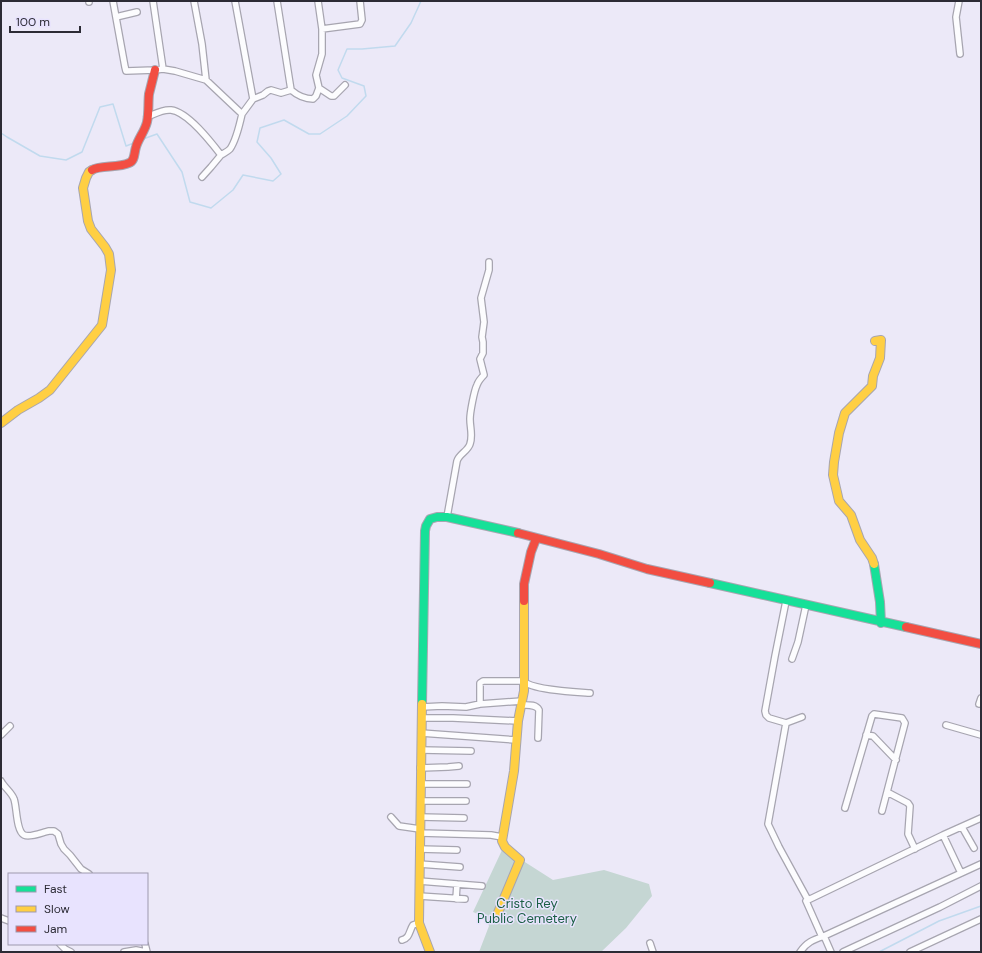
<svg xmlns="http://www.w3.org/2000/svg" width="982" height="953" font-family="'DM Sans',sans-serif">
<rect width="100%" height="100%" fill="#ece9f8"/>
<!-- green -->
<path fill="#c5d6d3" d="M 503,848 L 553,880 L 604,870 L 649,884 L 652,896 L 626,928 L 601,952 L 479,952 L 489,926 L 485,917 L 473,912 Z"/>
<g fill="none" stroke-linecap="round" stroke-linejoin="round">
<!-- stream -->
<path stroke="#c1daee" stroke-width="1.5" d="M 1,133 L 7,137 L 40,156 L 66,160 L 82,152 L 100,107 L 113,104 L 126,146 L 134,143
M 143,139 L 157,134 L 182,172 L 190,202 L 211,208 L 233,190 L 243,175 L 273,181 L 281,174 L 271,158 L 257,142 L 260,128 L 284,120 L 309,134 L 320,134 L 347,116 L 366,96 L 364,86 L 342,78 L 338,70 L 347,49 L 362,49 L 395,46 L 411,23 L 421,1
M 879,952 L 939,921 L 981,906"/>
<!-- street casing -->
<g stroke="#a7a5b0" stroke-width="8">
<path id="street" d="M 89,1 L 89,2
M 113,1 L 125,67 L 126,71 L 155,70 L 163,69 L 175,71 L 206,80 L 242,114 L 253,99 L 263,95 L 268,91 L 271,90 L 281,93 L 291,90
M 153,1 L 163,69
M 194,1 L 202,44 L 206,80
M 235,1 L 253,99
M 277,1 L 291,90 C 298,96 304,99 313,99 L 316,96 L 319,88
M 318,1 L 322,29 L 322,54 L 316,75 L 319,88 L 331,96 L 334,96 L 345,85
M 959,1 L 956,17 L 960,54
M 116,17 L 137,12
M 322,29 L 360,24 L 362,20 L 360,1
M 147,117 C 155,114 162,109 171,110 C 188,112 211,142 221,155 L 211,167 L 202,177
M 221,155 C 224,153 227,152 230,149 C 235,142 240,123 242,114
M 447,517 L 457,461 C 459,454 468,451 470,444 C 473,435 470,428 470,419 C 470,413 474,391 477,385 C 478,382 481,378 484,375 L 480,359 L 483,353 L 483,342 L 482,337 L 484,322 L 481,298 L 489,270 L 489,262
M 786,601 L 775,656 L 765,711 L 766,715 L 769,718 L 786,723 L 802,717
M 792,659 L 798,642 L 806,605
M 480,704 L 480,683 L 483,681 L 524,681 C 531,690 576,692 590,693
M 979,704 L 981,698
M 522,705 C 528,705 536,704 539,710 L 538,738
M 422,707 L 442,706 L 466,707 L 480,704 L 522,701
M 421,718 L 453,718 L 518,721
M 786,723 L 768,824 L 779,847 L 808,900
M 946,725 L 981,735
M 421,733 L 516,740
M 1,735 L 10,726
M 866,735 L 873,736 L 896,760
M 421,750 L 471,751
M 420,768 L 448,767 L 459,766
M 1,781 C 4,787 12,793 14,799 C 17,807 16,831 24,835 C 30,838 43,832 49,831 L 54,831 L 58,834 L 61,844 L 64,849 L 70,855 L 81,869 L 89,874
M 420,784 L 467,784
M 887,792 L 908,803 L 910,806 L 908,834 L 915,849
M 420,801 L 466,801
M 845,808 L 872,716 L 874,714 L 902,718 L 905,723 L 882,811
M 391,817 L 399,826 L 420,829
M 420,817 L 464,818
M 962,827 L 974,848
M 420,833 L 491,835 L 502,837
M 943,835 L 961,873
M 419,849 L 457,850
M 419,864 L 460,867
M 419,881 L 482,886
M 419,896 L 465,899
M 456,899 L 457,884
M 1,918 L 9,921
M 824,936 L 831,952
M 822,937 L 806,901 L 943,835 L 981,818
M 402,940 C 410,938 409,931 413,925 L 419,923
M 650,943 L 653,952
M 60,944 L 65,949 L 71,952
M 145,944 L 147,952
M 124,952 L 136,950 L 146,952
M 800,952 C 807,942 813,940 824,936 L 981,864
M 843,952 L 940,907 L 981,886
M 910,952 L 981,919"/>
</g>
<!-- fast casing -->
<g stroke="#a7a5b0" stroke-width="10">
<path id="fast" d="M 874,564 L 880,602 L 881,623
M 710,583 L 906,627
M 422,704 L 425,531 L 426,526 L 430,519 L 437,517 L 447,517 L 518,533"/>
</g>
<!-- slow casing -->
<g stroke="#a7a5b0" stroke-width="10">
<path id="slow" d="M 1,423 L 18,410 L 39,398 L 50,390 L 102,325 L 111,270 L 109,254 L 105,247 L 91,229 L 88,221 L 83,188 L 86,178 L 89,172 L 92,170
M 874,564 L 872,558 L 860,540 L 851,515 L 839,501 L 833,475 L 834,462 L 839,433 L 845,413 L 872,386 L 873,376 L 880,358 L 881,340 L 875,341
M 422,704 L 419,923 L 430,952
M 497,915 L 520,860 L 505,847 L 502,841 L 514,771 L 518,721 L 524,691 L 524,601"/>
</g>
<!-- jam casing -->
<g stroke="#a7a5b0" stroke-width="10">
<path id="jam" d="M 92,170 C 99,165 119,168 129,163 C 135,161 134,153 136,147 C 138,139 145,131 147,122 C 149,113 148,103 149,94 C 151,86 153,78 155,70
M 518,533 L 599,554 L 647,569 L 710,583
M 524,601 L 524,584 L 531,552 L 536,539
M 906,627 L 981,644"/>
</g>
<!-- street -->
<use href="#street" stroke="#fcfcfe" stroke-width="5.5"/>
<!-- fast -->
<use href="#fast" stroke="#16e098" stroke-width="8"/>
<!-- slow -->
<use href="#slow" stroke="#ffcf43" stroke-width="8"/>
<!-- jam -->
<use href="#jam" stroke="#f24e42" stroke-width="8"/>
</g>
<g text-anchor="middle" stroke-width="3" stroke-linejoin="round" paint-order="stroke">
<!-- park labels -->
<g font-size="13" fill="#1a5f44" stroke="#e8e3fe">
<text x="527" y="908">Cristo Rey<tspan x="527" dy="15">Public Cemetery</tspan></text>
</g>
</g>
<!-- border -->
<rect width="982" height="953" fill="none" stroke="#2c2b35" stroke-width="4"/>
<!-- legend -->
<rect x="8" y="873" width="140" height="72" fill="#e8e3fe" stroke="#9d99ae"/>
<rect x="16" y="886" width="20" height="6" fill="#16e098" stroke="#9d99ae"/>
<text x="44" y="893" font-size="12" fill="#2c2b35">Fast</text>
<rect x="16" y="906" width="20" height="6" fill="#ffcf43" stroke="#9d99ae"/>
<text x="44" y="913" font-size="12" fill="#2c2b35">Slow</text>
<rect x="16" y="926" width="20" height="6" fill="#f24e42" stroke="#9d99ae"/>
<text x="44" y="933" font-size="12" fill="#2c2b35">Jam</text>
<!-- scale -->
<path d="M10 26v6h70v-6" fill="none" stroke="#2c2b35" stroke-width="2"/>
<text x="16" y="26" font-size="12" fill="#2c2b35" stroke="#e8e3fe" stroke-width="3" paint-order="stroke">100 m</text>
</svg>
